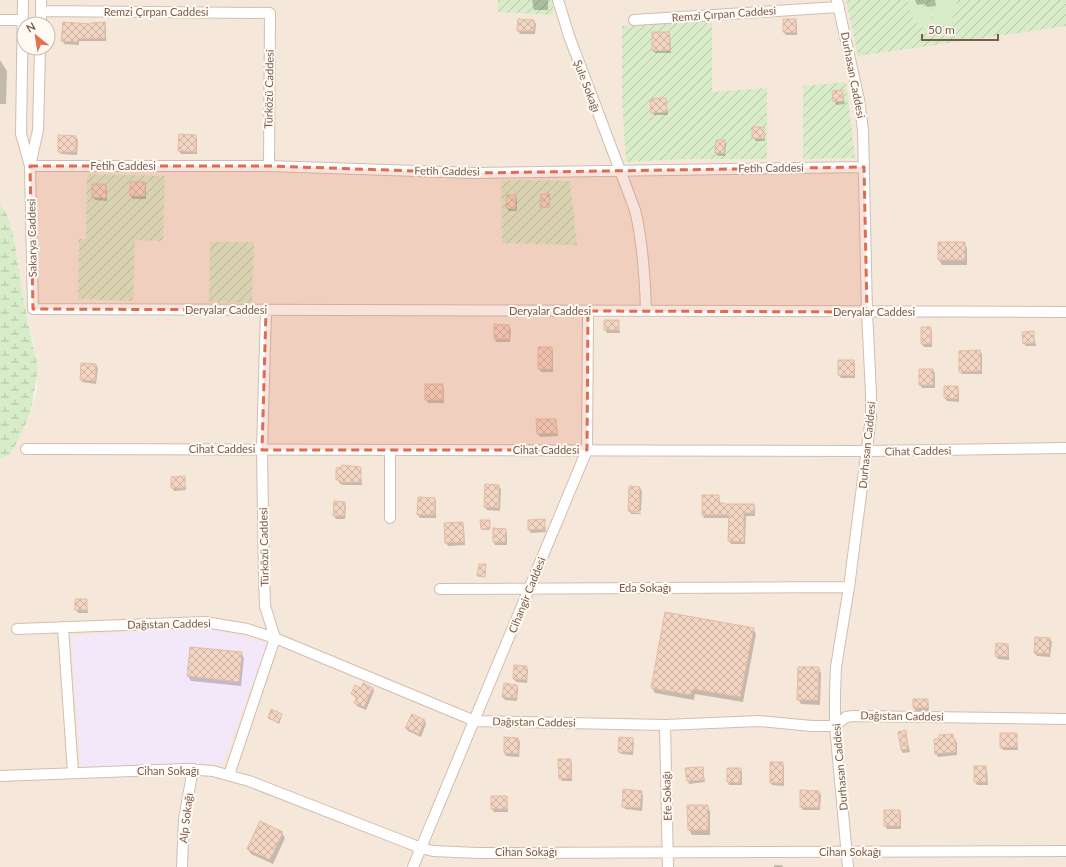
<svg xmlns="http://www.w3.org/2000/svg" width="1066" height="867" font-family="Lato,sans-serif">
<defs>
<pattern id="wetland-marsh" width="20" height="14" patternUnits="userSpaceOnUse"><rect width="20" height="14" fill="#d8ecc9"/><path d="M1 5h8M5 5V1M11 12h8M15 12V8" fill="none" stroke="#b4c2a5"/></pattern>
<pattern id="garden-furrows" width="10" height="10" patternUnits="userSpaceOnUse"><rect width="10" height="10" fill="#d8ecc9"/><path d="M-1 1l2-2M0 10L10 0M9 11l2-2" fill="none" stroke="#b4c2a5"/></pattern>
<pattern id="building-cross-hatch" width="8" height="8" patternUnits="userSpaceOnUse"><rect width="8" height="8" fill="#f3d5c3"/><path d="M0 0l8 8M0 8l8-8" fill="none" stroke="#cab0a1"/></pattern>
</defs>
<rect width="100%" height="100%" fill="#fdf6ec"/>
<!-- residential -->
<path fill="#f5e8da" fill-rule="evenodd" d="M 0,0 L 1066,0 L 1066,867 L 0,867 L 0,459 L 9,455 L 18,441 L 31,411 L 37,387 L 34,346 L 25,307 L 13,234 L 8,217 L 0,204 ZM 24,24 L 48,24 L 48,48 L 24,48 Z"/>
<!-- education -->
<path fill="#f3e8fa" d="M 205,627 L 267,643 L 223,763 L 81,768 L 71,636 Z"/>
<!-- green -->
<path fill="#d8ecc9" d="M 908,0 L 920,1 L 930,6 L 932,20 L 929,22 L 930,30 C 913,27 911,14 908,0 Z
M 935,0 L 957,0 C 954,20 952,26 931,29 L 931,23 L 934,20 L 931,5 L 935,4 Z"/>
<!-- wetland -->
<path fill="url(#wetland-marsh)" d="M 0,204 L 8,217 L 13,234 L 25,307 L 38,369 L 31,411 L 18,441 L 9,455 L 0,459 Z"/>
<!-- garden -->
<path fill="url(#garden-furrows)" d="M 498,0 L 553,0 L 553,15 L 498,12 Z
M 846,0 L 908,0 C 911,14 913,27 930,30 L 929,22 L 932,20 L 930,6 L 921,7 L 920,1 L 913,2 L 913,0 L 935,0 L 935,5 L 931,5 L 934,21 L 931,23 L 932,29 C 952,26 954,19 957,0 L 1066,0 L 1066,26 L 858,56 Z
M 712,20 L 712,92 L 767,88 L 767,159 L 682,159 L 626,162 L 622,98 L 622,26 Z
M 846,82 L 855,158 L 803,159 L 803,86 Z
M 87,174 L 165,176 L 163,241 L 135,240 L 133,301 L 78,299 L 79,239 L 86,239 Z
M 501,180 L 570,181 L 577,245 L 502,243 Z
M 210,242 L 254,242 L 252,303 L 209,302 Z"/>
<!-- shadow -->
<path fill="#0003" d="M 532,0 L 548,0 L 548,10 L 534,10 Z
M 915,0 L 935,0 L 936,6 L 927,7 L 925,4 L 917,5 Z
M 784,20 L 795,20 L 797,23 L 797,35 L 786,35 L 784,32 Z
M 534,21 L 536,24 L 535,34 L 520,34 L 518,30 Z
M 104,23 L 106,26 L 106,41 L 79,41 L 79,45 L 64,44 L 63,41 L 92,25 Z
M 669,33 L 670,36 L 671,53 L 655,53 L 653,50 Z
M 0,60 L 7,71 L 6,104 L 0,104 Z
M 842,91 L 845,104 L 836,105 L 833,92 Z
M 666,99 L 668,115 L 654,115 L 652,112 Z
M 753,128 L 763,128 L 765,141 L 755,141 Z
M 196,136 L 197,139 L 197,154 L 181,154 L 179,151 Z
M 76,137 L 78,140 L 77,155 L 61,154 L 59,151 Z
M 724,141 L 726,144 L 725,156 L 718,156 L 716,153 Z
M 144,183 L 146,187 L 146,199 L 133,199 L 131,196 Z
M 93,185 L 106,185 L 107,188 L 107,201 L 95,200 L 93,197 Z
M 515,196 L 517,199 L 517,211 L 509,211 L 507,208 Z
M 964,243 L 967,248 L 967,265 L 942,265 L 939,260 Z
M 618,321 L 620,333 L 607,333 L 605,330 Z
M 509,326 L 511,329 L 510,342 L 496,342 L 495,339 Z
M 930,328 L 932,331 L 932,347 L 924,347 L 922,344 Z
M 1033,332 L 1036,346 L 1026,346 L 1024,343 Z
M 551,348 L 553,351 L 553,372 L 541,372 L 539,369 Z
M 980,351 L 982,354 L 982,374 L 962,374 L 960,371 Z
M 839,361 L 853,361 L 855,364 L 855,378 L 841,378 L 839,375 Z
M 96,365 L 98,368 L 96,384 L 82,382 L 81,379 Z
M 933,370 L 935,373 L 935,388 L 922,388 L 920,385 Z
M 442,385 L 444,389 L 444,403 L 428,403 L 426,399 Z
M 945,387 L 957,387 L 959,391 L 959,402 L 947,401 L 945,398 Z
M 556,420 L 558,436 L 540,437 L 538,434 Z
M 337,468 L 360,468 L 362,485 L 343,485 L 339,483 Z
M 184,477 L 186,490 L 174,491 L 172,487 Z
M 499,486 L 501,489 L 500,511 L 487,510 L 485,507 Z
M 640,488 L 642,491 L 641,511 L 629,512 Z
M 719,496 L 720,504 L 724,505 L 754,505 L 755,508 L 755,516 L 746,516 L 745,544 L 731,544 L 729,541 L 730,518 L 704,518 L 703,515 Z
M 435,499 L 436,502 L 436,518 L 420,518 L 418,515 Z
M 344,503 L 346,506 L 345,519 L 336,519 L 334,516 Z
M 630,512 L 641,513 L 641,514 L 631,514 Z
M 544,520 L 546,532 L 531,533 L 529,530 Z
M 481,521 L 490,522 L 490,530 L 482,530 Z
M 462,523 L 464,527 L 465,545 L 448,546 L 446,543 Z
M 505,530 L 507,533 L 507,545 L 495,545 L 494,542 Z
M 86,600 L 88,613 L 78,613 L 76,609 Z
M 753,629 L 756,634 L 743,702 L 695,694 L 694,700 L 655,693 L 652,688 Z
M 1050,639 L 1052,642 L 1050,657 L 1037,656 L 1035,653 Z
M 1007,645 L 1009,648 L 1009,660 L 998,659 L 996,656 Z
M 241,653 L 244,658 L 241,686 L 191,681 L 188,676 Z
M 526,667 L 528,670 L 527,683 L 516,682 L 514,679 Z
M 818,668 L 821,673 L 820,705 L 801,704 L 798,699 Z
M 517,685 L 518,689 L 517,701 L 505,700 L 503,697 Z
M 373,688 L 374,691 L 366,710 L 357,706 L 355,703 L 357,699 L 352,694 Z
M 928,700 L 929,711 L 916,711 L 914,708 Z
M 272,711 L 282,715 L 279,724 L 269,718 Z
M 412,715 L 425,721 L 426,724 L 421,737 L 408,731 L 406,728 Z
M 905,731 L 910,752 L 903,753 L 901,750 Z
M 1016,734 L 1018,750 L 1003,750 L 1001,747 Z
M 952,735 L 957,743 L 957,755 L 938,757 L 936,753 Z
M 518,739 L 520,742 L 519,757 L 506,756 L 505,753 Z
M 632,739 L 634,742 L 633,755 L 621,754 L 619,751 Z
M 570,760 L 572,763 L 572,781 L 562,781 L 560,778 Z
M 782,763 L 784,766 L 784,786 L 772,785 L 771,782 Z
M 975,767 L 985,767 L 987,770 L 988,785 L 977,785 L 975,782 Z
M 702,768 L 705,782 L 689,784 L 688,781 Z
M 740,769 L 742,772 L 742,785 L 729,785 L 728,782 Z
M 641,792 L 643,795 L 642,811 L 625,809 L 623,806 Z
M 819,792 L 821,795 L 820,810 L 803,810 L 801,807 Z
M 507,797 L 508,812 L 494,812 L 492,809 Z
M 707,806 L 710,811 L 710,835 L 692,835 L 689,830 Z
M 899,811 L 901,814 L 901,829 L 887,829 L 885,826 Z
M 282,833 L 285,838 L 273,864 L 251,854 L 248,849 Z
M 774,865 L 782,865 L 783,867 L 774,867 Z"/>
<!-- building -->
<path fill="url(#building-cross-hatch)" stroke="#e6bba3" d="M 518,19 L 534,20 L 534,31 L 517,31 Z
M 783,19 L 796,19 L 796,33 L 783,32 Z
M 63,22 L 91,24 L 91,23 L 105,22 L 105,38 L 78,39 L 77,42 L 61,41 Z
M 652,32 L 669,32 L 670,50 L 652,51 Z
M 842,90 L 844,101 L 833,102 L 832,91 Z
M 666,98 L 667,112 L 651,113 L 650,99 Z
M 752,127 L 764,127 L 764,139 L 752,138 Z
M 179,134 L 196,135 L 196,152 L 178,151 Z
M 58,135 L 76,136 L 76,152 L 58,152 Z
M 716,140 L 725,140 L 724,153 L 715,153 Z
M 130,182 L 145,182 L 145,196 L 130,196 Z
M 92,184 L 106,184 L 106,198 L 92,197 Z
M 541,194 L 550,194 L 549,208 L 540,207 Z
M 507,195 L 516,195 L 515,209 L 506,208 Z
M 938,242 L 965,242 L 965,260 L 938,260 Z
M 604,320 L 619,320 L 619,330 L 604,330 Z
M 494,324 L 509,325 L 509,339 L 494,339 Z
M 921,327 L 931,327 L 931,344 L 921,344 Z
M 1034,331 L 1034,343 L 1023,344 L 1022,332 Z
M 538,347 L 552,347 L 552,369 L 538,369 Z
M 980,350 L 981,371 L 959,372 L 959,351 Z
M 838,360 L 854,360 L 854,376 L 838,375 Z
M 81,363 L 96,364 L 95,381 L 80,380 Z
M 919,369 L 933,369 L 933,385 L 919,385 Z
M 425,384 L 443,384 L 443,400 L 425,400 Z
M 944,386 L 958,386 L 958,399 L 944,398 Z
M 536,419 L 556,419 L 557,433 L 537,434 Z
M 342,465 L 361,467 L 361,482 L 340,483 L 340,480 L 336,480 L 336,468 L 342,467 Z
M 185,476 L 185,488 L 171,488 L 171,477 Z
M 485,484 L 499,485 L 499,508 L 484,507 Z
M 629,486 L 640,487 L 639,512 L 628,511 Z
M 702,495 L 719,495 L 719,503 L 724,503 L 724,504 L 754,504 L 754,513 L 744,513 L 744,542 L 728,541 L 729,515 L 702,515 Z
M 418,497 L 435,498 L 435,515 L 417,515 Z
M 334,501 L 345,502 L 344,516 L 333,516 Z
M 545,519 L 545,529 L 528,530 L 528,520 Z
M 480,520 L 490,520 L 490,529 L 481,529 Z
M 463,522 L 464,542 L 445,543 L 444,523 Z
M 493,528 L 506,529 L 505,542 L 493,542 Z
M 479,564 L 486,564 L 485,577 L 477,576 Z
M 75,599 L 87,599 L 87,610 L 75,610 Z
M 665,612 L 754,628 L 740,697 L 693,689 L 691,695 L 651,688 Z
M 1035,637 L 1050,638 L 1049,654 L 1034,653 Z
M 996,643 L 1008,644 L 1008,657 L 995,656 Z
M 190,647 L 242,652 L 239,682 L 187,676 Z
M 514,665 L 527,666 L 526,680 L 513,679 Z
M 798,667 L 819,667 L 818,700 L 797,700 Z
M 363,683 L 373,688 L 364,707 L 354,703 L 357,697 L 351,694 L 355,685 L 361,688 Z
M 504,683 L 517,685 L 516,698 L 502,697 Z
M 913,699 L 928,699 L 928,708 L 913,708 Z
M 271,709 L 282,714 L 279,723 L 268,718 Z
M 412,714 L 425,720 L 419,734 L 405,728 Z
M 906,730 L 908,749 L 901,750 L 898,732 Z
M 1000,733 L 1017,733 L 1017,747 L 1000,748 Z
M 953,734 L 953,739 L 955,739 L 956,752 L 935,754 L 934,739 L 939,739 L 939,735 Z
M 504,737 L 518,738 L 518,754 L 504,753 Z
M 619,737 L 633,738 L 632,752 L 618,752 Z
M 558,759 L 571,759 L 571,778 L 559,779 Z
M 770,762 L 783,762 L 783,783 L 770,783 Z
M 974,766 L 986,766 L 986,782 L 974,782 Z
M 703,767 L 704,780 L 687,781 L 685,768 Z
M 727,768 L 741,768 L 740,783 L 727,782 Z
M 623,789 L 642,791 L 640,808 L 622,807 Z
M 800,790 L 819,791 L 819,808 L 800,807 Z
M 491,796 L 507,796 L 507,809 L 491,809 Z
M 687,805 L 708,805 L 708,830 L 688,830 Z
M 884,810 L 900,810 L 900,826 L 884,826 Z
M 260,821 L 283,832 L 270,860 L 247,849 Z"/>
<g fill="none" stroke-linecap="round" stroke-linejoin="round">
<!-- minor casing -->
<g stroke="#d1beb0" stroke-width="12">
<path id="minor" d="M 23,0 L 21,134 L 30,166
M 558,0 L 569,36 L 635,210 C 643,243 645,277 646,311
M 837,0 L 859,100 L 863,130 L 867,312 L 871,394 L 871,417 L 849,587 L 836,667 L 835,694 L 835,726 L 848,867
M 41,11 L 270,13 L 269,166
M 0,20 L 23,20
M 634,20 L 839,7
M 41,24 L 41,0
M 40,48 L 38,130 L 30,166 L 33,309 L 1066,312
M 30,166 L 269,166 L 475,173 L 864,167
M 26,449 L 868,451 L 1066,448
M 390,518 L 390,450
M 440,589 L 849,587
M 63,627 L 73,773
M 17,629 L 205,622 L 247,629 L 275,638 L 475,721 L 665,725 L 759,721 L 812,726 L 835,726 L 846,717 L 853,716 L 1066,719
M 665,725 L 668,867
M 229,775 L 275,638 L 265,606 L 264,577 L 262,450 L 266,310
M 0,776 L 185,769 L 213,771 L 249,781 L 421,848 L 433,851 L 478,853 L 1066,851
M 182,867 L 184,819 L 193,769
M 413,867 L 587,450 L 588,311"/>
</g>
<!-- minor -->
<use href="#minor" stroke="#fff" stroke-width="10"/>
</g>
<!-- marked area -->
<path fill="#dc6d51" fill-opacity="0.2" stroke="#dc6d51" stroke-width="3" stroke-dasharray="8 5" stroke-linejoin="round" d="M 30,166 L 269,166 L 475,173 L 864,167 L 867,312 L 588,311 L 587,450 L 262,450 L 266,310 L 33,309 Z"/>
<g text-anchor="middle" stroke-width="4" stroke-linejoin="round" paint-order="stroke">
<!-- street labels -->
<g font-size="11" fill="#7a5c4d" stroke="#fffaf3">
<text x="156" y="16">Remzi Çırpan Caddesi</text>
<text transform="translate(724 14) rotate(-4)" y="4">Remzi Çırpan Caddesi</text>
<text transform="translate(853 75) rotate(79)" y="4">Durhasan Caddesi</text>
<text transform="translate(587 86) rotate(69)" y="4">Şule Sokağı</text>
<text transform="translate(269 89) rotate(-89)" y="4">Türközü Caddesi</text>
<text x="123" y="170">Fetih Caddesi</text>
<text transform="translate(771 168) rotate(-1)" y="4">Fetih Caddesi</text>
<text transform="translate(447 171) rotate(1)" y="4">Fetih Caddesi</text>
<text transform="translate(32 238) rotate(-91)" y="4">Sakarya Caddesi</text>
<text x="226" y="314">Deryalar Caddesi</text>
<text x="550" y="315">Deryalar Caddesi</text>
<text x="874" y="316">Deryalar Caddesi</text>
<text transform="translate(867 445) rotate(-84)" y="4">Durhasan Caddesi</text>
<text x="222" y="453">Cihat Caddesi</text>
<text x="546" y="454">Cihat Caddesi</text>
<text transform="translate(918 451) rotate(-1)" y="4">Cihat Caddesi</text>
<text transform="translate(264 547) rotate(-91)" y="4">Türközü Caddesi</text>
<text x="645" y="592">Eda Sokağı</text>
<text transform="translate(527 595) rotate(-68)" y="4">Cihangir Caddesi</text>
<text transform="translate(169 624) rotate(-1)" y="4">Dağıstan Caddesi</text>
<text transform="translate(902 716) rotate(1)" y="4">Dağıstan Caddesi</text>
<text transform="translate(534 722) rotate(1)" y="4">Dağıstan Caddesi</text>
<text transform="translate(840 767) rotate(-95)" y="4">Durhasan Caddesi</text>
<text x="168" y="775">Cihan Sokağı</text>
<text transform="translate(667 796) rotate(-92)" y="4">Efe Sokağı</text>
<text transform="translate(186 818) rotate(-83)" y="4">Alp Sokağı</text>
<text x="526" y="856">Cihan Sokağı</text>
<text x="850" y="856">Cihan Sokağı</text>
</g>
</g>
<!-- north arrow -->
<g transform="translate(36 36) rotate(330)"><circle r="19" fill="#fffaf3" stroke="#cabbb1"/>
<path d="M0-3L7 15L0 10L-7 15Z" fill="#e76f51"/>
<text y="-6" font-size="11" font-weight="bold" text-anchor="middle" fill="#7a5c4d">N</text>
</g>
<!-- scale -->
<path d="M922 34v6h76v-6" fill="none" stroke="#7a5c4d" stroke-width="2"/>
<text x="928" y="34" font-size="12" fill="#7a5c4d" stroke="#fffaf3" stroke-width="3" paint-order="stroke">50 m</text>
</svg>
